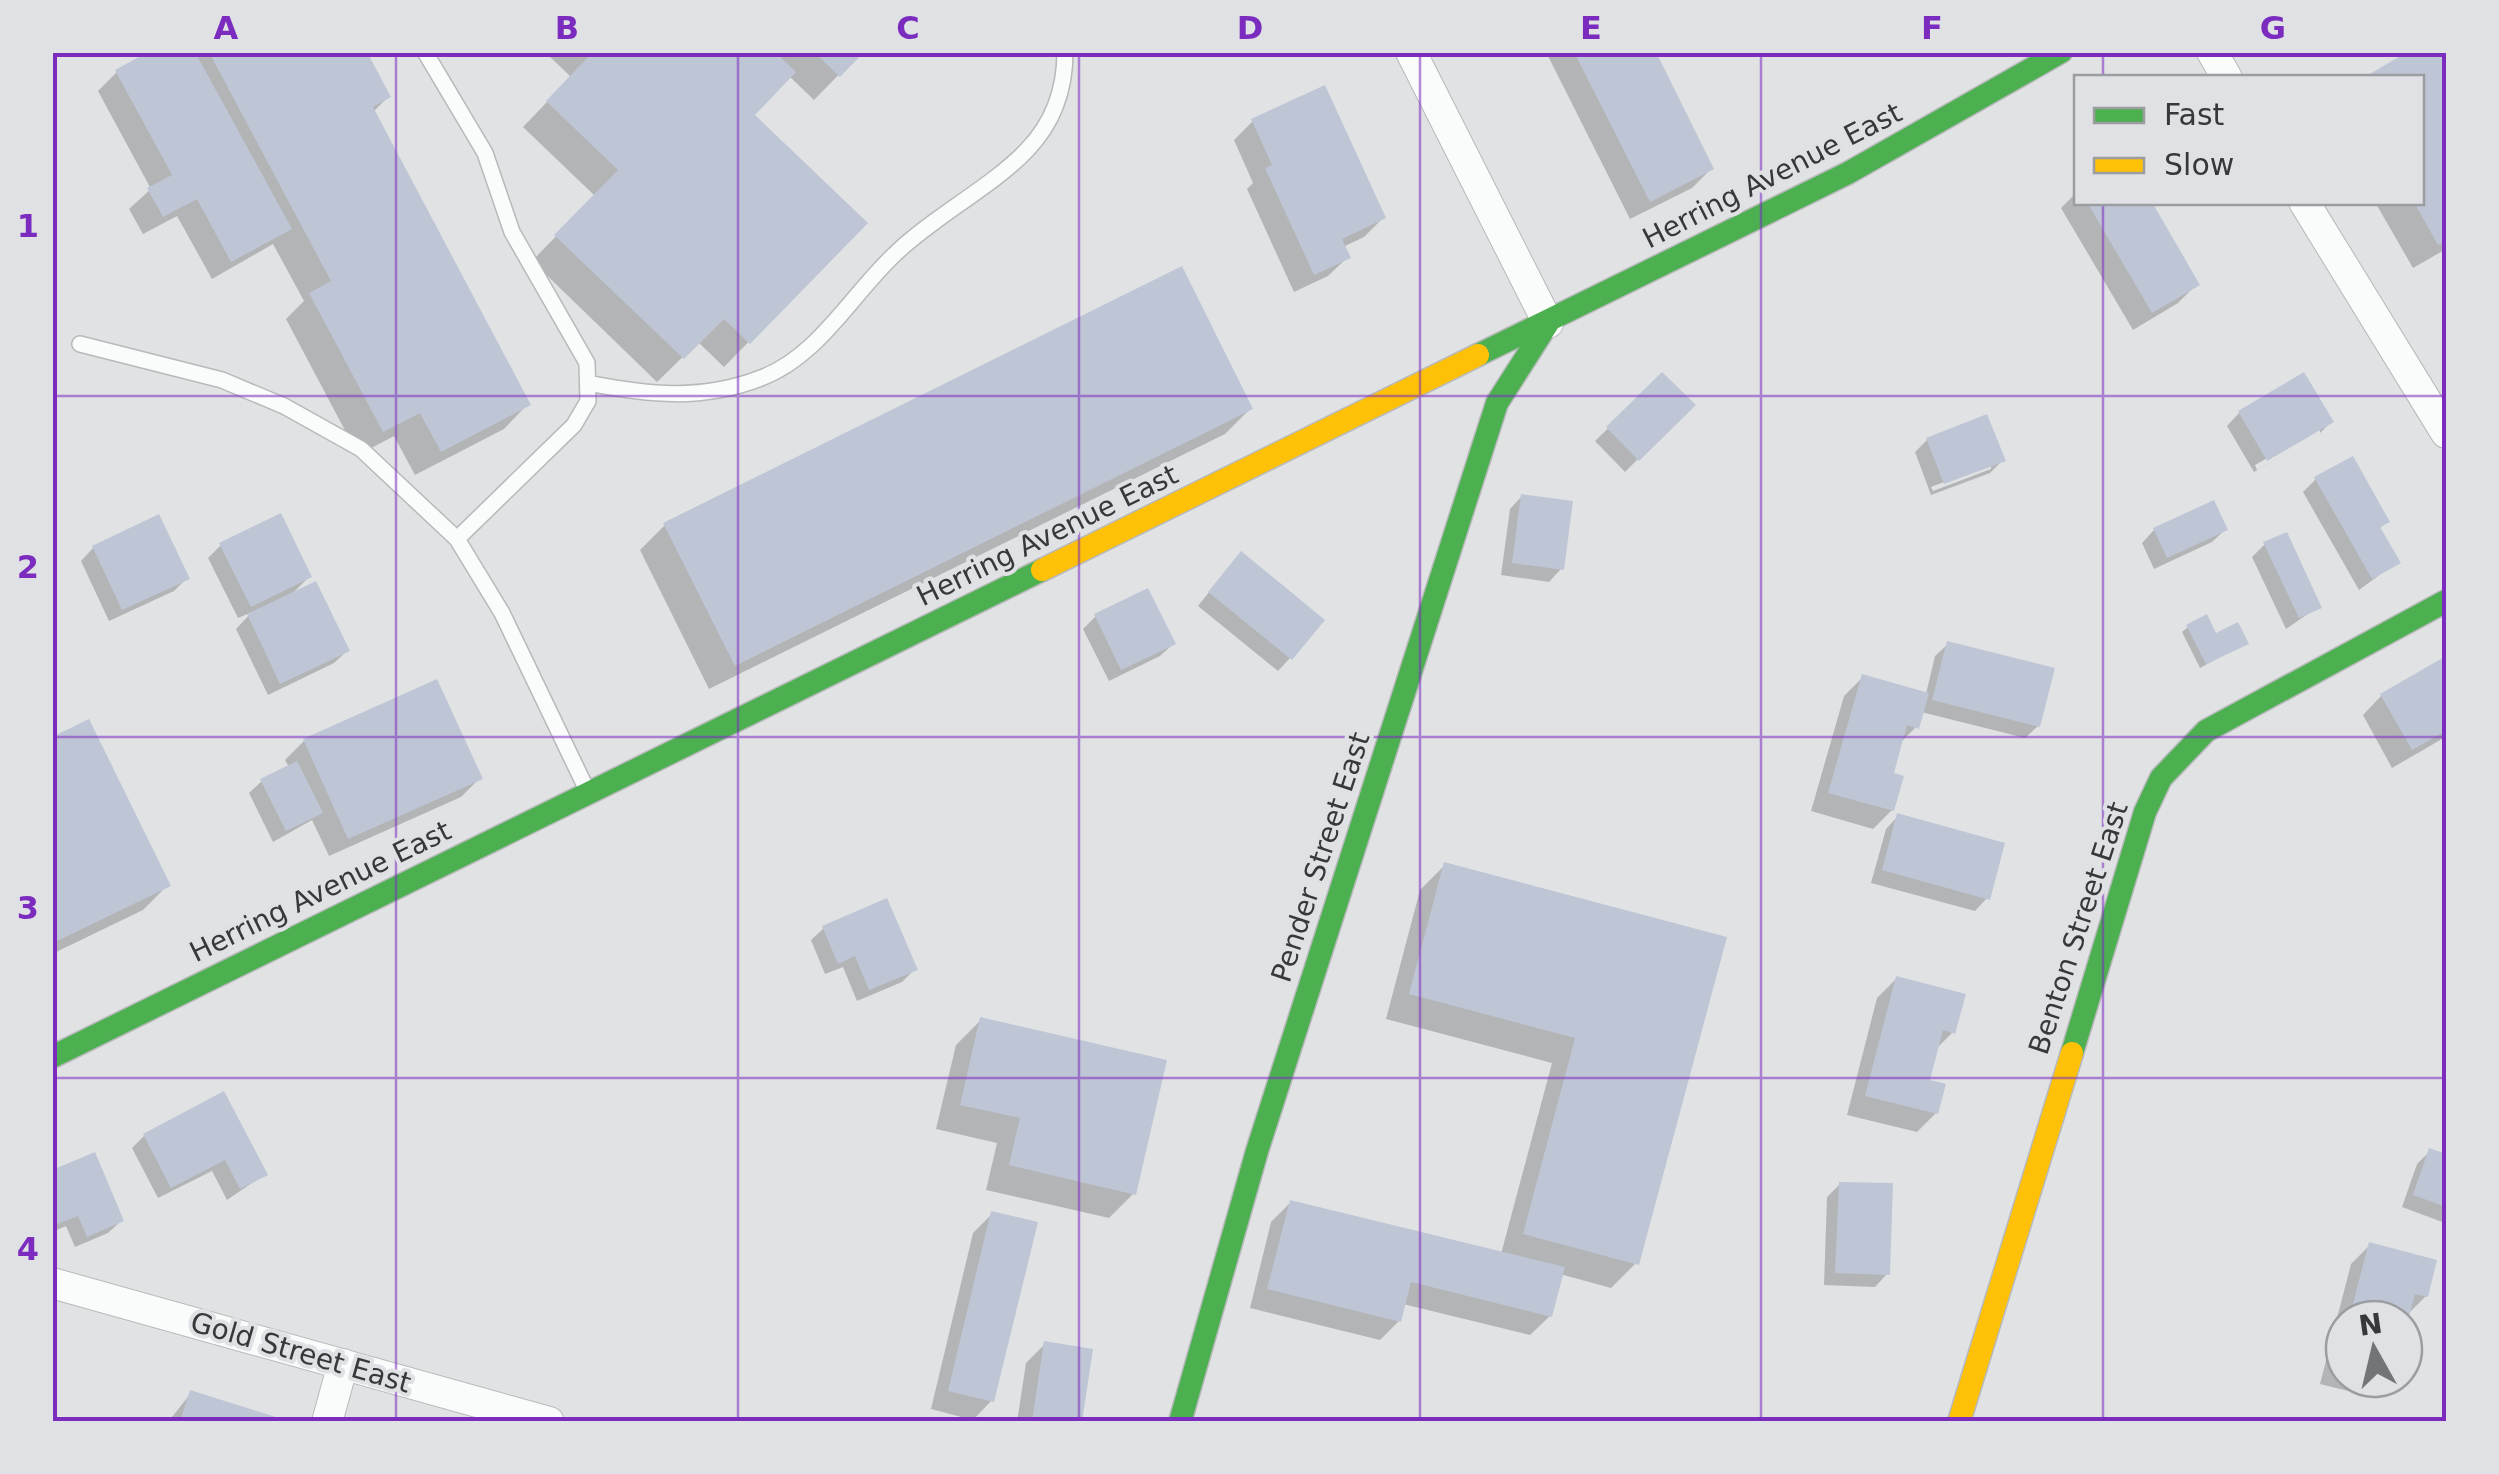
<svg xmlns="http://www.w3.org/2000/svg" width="2499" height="1474" font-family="'DejaVu Sans',sans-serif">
<rect width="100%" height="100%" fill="#e0e2e4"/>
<!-- shadow -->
<path fill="#0003" fill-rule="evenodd" d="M 153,52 L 364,52 L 388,97 L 373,112 L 528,404 L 504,429 L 415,475 L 394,436 L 358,455 L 286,319 L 304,301 L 273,244 L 212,279 L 177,216 L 143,234 L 129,209 L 151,189 L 98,91 L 117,72 Z
M 545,52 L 861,52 L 814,100 L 789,76 L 751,115 L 864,224 L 724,367 L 698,342 L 657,382 L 532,261 L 595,196 L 523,127 L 571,77 Z
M 1551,52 L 1653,52 L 1711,169 L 1692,188 L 1630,219 L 1548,56 Z
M 2412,52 L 2446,52 L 2446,249 L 2413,268 L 2375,202 L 2422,202 L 2422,78 Z
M 1253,121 L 1383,218 L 1364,237 L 1343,247 L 1348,257 L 1328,276 L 1294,292 L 1247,189 L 1253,183 L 1234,140 Z
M 2076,193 L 2076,202 L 2149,202 L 2197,284 L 2178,303 L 2133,330 L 2061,208 Z
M 1662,376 L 1692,405 L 1625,472 L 1595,441 Z
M 2304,376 L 2331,422 L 2320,433 L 2320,428 L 2255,465 L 2257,470 L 2319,434 L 2254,472 L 2227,426 L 2239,413 Z
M 1250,409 L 1225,434 L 709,689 L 640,550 L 665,525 Z
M 1927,440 L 2003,460 L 1990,473 L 1931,495 L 1915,452 ZM 1991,464 L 1991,469 L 1933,491 L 1931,487 Z
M 2316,479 L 2387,521 L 2379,529 L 2397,562 L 2359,590 L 2303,492 Z
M 1522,496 L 1561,569 L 1549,582 L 1501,575 L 1510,509 Z
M 2154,530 L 2225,530 L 2212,542 L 2154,569 L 2142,543 Z
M 2265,544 L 2318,607 L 2286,629 L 2252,557 Z
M 221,545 L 309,577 L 291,595 L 347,651 L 334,663 L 268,695 L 236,629 L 252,612 L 238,618 L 208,558 Z
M 93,548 L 187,578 L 174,591 L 109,621 L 81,561 Z
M 1229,567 L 1290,658 L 1278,671 L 1198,606 Z
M 1096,616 L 1173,644 L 1160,656 L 1109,681 L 1083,629 Z
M 2188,627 L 2215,636 L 2246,643 L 2200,668 L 2182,632 Z
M 1948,644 L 2038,726 L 2025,738 L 1921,712 L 1916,727 L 1899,744 L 1891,775 L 1892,810 L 1873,829 L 1811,811 L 1844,696 L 1863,677 L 1926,694 L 1935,656 Z
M 2446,659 L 2446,747 L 2442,739 L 2392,768 L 2363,715 L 2381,696 Z
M 52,740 L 168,885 L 143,910 L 52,954 Z
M 304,741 L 480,778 L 461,797 L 329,856 L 312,820 L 273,842 L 249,793 L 262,781 L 289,767 L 285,760 Z
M 1898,816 L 1987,898 L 1975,911 L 1871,883 L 1886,829 Z
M 1445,865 L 1724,939 L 1636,1263 L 1611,1288 L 1560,1274 L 1550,1316 L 1530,1335 L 1403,1304 L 1399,1321 L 1380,1340 L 1250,1308 L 1271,1222 L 1290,1203 L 1501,1254 L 1552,1063 L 1386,1019 L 1420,890 Z
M 824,928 L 915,969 L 902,982 L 857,1001 L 843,967 L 825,974 L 811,940 Z
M 1896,979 L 1953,1032 L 1935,1050 L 1927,1082 L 1936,1113 L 1917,1132 L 1847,1115 L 1877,998 Z
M 981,1020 L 1134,1193 L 1109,1218 L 986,1190 L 997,1143 L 936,1129 L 956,1045 Z
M 223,1094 L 265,1174 L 227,1200 L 212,1171 L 158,1198 L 132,1148 L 144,1136 Z
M 2430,1151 L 2446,1157 L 2445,1223 L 2402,1207 L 2417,1164 Z
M 52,1173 L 121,1221 L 108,1233 L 75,1247 L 66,1226 L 52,1232 Z
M 1840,1184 L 1887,1274 L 1875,1287 L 1824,1285 L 1827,1197 Z
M 992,1214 L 992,1400 L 973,1420 L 931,1409 L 973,1233 Z
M 2370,1245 L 2426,1296 L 2407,1315 L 2404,1327 L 2404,1319 L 2344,1319 L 2344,1379 L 2390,1379 L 2372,1397 L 2320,1384 L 2351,1264 Z
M 1045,1344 L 1079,1422 L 1017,1422 L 1026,1363 Z
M 191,1393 L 275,1422 L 168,1422 Z"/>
<!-- building -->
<path fill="#bec6d6" d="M 148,52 L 195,52 L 292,229 L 231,262 L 197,199 L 163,217 L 147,188 L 172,175 L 115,70 Z
M 209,52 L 367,52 L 391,97 L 373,107 L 531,405 L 441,452 L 420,413 L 383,432 L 309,293 L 331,281 Z
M 593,52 L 775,52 L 796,72 L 755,115 L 868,223 L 750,344 L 724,319 L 684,359 L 554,235 L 618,170 L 546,101 Z
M 814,52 L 864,52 L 840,77 Z
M 1574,52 L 1656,52 L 1714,169 L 1650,202 Z
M 2407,52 L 2446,52 L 2446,241 L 2438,245 L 2414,202 L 2422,202 L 2422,78 L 2363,78 Z
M 1325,85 L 1386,218 L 1342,239 L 1351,258 L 1314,275 L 1265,168 L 1272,165 L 1251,119 Z
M 2087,202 L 2152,202 L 2200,285 L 2152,313 Z
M 1182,266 L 1253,409 L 735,666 L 663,523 Z
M 1662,372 L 1696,405 L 1639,461 L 1606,427 Z
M 2304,372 L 2334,422 L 2267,461 L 2238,411 Z
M 1987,414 L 2006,461 L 1944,484 L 1926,438 Z
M 2353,456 L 2390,522 L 2380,527 L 2401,563 L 2372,579 L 2314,477 Z
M 1521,494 L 1573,501 L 1564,570 L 1512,563 Z
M 2214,500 L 2228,530 L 2167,558 L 2153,528 Z
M 281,513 L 312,577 L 251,607 L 219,543 Z
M 159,514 L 190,579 L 122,610 L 92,546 Z
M 2287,532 L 2322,608 L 2299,618 L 2263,542 Z
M 1241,551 L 1325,620 L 1292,660 L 1208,592 Z
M 316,581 L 350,651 L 280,684 L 247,614 Z
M 1148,588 L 1176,644 L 1121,670 L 1094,614 Z
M 2207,614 L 2216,633 L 2238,622 L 2249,644 L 2206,664 L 2186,625 Z
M 1947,641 L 2055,668 L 2040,727 L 1932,700 Z
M 2446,656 L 2446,731 L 2412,750 L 2380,694 Z
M 1862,674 L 1929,693 L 1919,729 L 1907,725 L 1894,773 L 1904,776 L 1894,811 L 1828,793 Z
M 437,679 L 483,779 L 348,839 L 303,739 Z
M 89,719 L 171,886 L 57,941 L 52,931 L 52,737 Z
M 297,761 L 323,813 L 286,831 L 260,779 Z
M 1897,813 L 2005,843 L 1990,900 L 1882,870 Z
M 1444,862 L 1727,937 L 1639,1265 L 1523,1234 L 1575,1038 L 1409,994 Z
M 887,898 L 918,970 L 869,990 L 855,956 L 838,964 L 822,926 Z
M 1896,976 L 1966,994 L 1955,1034 L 1943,1030 L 1930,1080 L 1946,1084 L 1938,1114 L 1865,1096 Z
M 980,1017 L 1167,1060 L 1136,1195 L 1009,1165 L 1020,1118 L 960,1105 Z
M 224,1091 L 268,1175 L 240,1189 L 225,1160 L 171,1188 L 143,1134 Z
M 2429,1148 L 2446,1154 L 2446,1207 L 2413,1195 Z
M 95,1152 L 124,1221 L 87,1237 L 78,1216 L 52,1226 L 52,1170 Z
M 1839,1182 L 1893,1183 L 1890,1275 L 1835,1273 Z
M 1290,1200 L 1565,1267 L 1552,1317 L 1411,1282 L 1401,1322 L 1267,1289 Z
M 991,1211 L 1038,1222 L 994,1402 L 948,1391 Z
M 2369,1242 L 2437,1260 L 2428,1297 L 2415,1294 L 2405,1332 L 2404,1319 L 2349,1319 Z
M 1044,1341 L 1093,1349 L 1082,1422 L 1032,1422 Z
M 2343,1343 L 2344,1343 L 2344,1367 L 2337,1365 Z
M 190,1390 L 279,1418 L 278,1422 L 180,1422 Z"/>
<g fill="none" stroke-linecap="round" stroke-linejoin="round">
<!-- lane casing -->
<g stroke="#b7b9ba" stroke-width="18">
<path id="lane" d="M 425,52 L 485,153 L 512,232 L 587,363 L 588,401 L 574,425 L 457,539
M 80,344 L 222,380 L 284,406 L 361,449 L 457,539 L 502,613 L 586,788
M 588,383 C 648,395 702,401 761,378 C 818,357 852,294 895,254 C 933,217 993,186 1027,150 C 1053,123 1065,89 1065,52"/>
</g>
<!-- street casing -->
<g stroke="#b7b9ba" stroke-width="32">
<path id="street" d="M 1411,52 L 1548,323
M 2212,52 L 2227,78
M 2304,202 L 2446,433
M 52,1283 L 549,1422
M 327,1422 L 343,1364"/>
</g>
<!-- fast casing -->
<g stroke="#b7b9ba" stroke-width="25">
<path id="fast" d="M 1478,355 L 1848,173 L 2061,52
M 2072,1053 L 2145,812 L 2161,778 L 2206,731 L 2446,601
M 52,1057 L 1042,570
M 1180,1422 L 1257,1151 L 1497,403 L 1548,323"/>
</g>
<!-- slow casing -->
<g stroke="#b7b9ba" stroke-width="25">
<path id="slow" d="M 1042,570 L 1478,355
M 1959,1422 L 2072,1053"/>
</g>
<!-- lane -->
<use href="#lane" stroke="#fafbfb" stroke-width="15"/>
<!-- street -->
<use href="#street" stroke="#fafbfb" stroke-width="30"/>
<!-- fast -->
<use href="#fast" stroke="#4caf50" stroke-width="22"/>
<!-- slow -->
<use href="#slow" stroke="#ffc107" stroke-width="22"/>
</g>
<!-- grid -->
<path fill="none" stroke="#7b2cbf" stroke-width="2.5" stroke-opacity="0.55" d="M 396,52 L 396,1422M 738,52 L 738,1422M 1079,52 L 1079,1422M 1420,52 L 1420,1422M 1761,52 L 1761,1422M 2103,52 L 2103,78M 2103,202 L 2103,1422M 52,396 L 2446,396M 52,737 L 2446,737M 52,1078 L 2446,1078"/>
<g text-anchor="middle" stroke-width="8" stroke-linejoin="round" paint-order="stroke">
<!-- street labels -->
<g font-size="28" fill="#37383a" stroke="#dfe1e5">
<text transform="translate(1772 175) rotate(-27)" y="10">Herring Avenue East</text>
<text transform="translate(1047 535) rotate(-26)" y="10">Herring Avenue East</text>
<text transform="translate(1320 857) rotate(-72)" y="10">Pender Street East</text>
<text transform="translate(320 891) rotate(-26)" y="10">Herring Avenue East</text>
<text transform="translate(2078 928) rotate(-72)" y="10">Benton Street East</text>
<text transform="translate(301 1352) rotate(16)" y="10">Gold Street East</text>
</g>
</g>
<!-- border -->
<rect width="2499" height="1474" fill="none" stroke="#dfe1e5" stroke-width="110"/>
<!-- legend -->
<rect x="2074" y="75" width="350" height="130" fill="#dfe1e5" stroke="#9c9da1" stroke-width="2.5"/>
<rect x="2094" y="108" width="50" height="15" fill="#4caf50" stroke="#9c9da1" stroke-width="2.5"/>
<text x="2164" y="125" font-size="30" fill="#37383a">Fast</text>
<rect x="2094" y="158" width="50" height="15" fill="#ffc107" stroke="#9c9da1" stroke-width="2.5"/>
<text x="2164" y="175" font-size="30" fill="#37383a">Slow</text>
<!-- north arrow -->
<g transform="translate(2374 1349) rotate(352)"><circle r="48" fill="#dfe1e5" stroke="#9c9da1" stroke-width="2.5"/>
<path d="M0-8L18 38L0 25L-18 38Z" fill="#727476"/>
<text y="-15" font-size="28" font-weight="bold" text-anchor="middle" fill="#37383a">N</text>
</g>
<rect x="55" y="55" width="2389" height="1364" fill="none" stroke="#7b2cbf" stroke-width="4"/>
<g font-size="32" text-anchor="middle" font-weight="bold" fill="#7b2cbf">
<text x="226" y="39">A</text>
<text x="567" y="39">B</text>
<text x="908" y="39">C</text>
<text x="1250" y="39">D</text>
<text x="1591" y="39">E</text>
<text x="1932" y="39">F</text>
<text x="2273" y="39">G</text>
<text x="28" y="237">1</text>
<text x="28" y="578">2</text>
<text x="28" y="919">3</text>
<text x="28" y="1260">4</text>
</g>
</svg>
